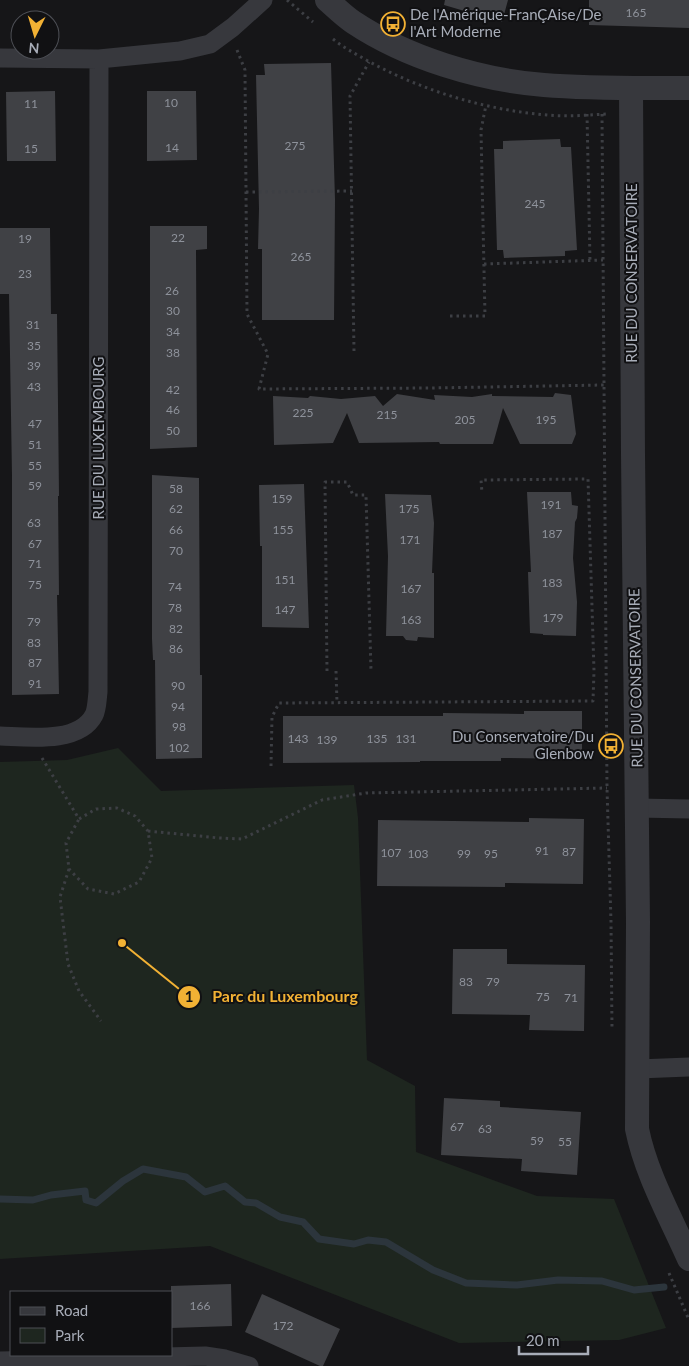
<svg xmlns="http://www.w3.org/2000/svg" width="689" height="1366" font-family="Lato,sans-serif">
<rect width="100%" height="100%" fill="#161618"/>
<!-- green -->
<path fill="#1e261f" d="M 118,748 L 161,791 L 354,785 L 358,818 L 367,1060 L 415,1086 L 416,1152 L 537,1196 L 614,1199 L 666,1328 L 619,1340 L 459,1343 L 210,1246 L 0,1259 L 0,762 L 67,760 Z"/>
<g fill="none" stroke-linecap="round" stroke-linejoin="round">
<!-- stream -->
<path stroke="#2c353c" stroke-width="7" d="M 0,1199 L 33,1200 L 51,1195 L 85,1191 L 86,1200 L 96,1203 L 123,1181 L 143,1169 L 186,1177 L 205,1192 L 225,1186 L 245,1202 L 256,1203 L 280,1217 L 303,1222 L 319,1239 L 354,1244 L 368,1240 L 386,1242 L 433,1270 L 466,1283 L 517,1285 L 558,1280 L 602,1281 L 634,1290 L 664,1287"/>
</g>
<!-- building -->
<path fill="#404145" d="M 445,0 L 508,0 L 502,22 L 444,5 Z
M 589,0 L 689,0 L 689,28 L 589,25 Z
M 331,63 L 335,200 L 334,320 L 262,320 L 262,249 L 258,249 L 259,209 L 256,75 L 265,75 L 264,64 Z
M 55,91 L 56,161 L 7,161 L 6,92 Z
M 147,91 L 196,91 L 197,160 L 147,161 Z
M 560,139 L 561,147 L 571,147 L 577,250 L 565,251 L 565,256 L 504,258 L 503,250 L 497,250 L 494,149 L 503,149 L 503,141 Z
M 150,226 L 207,226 L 207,249 L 196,250 L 197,447 L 150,449 Z
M 0,228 L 50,228 L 51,314 L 57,314 L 59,496 L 58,496 L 59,595 L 57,595 L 59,694 L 12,695 L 12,476 L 9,294 L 0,294 Z
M 555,393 L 571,395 L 576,434 L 572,444 L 520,444 L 503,408 L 493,444 L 440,444 L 439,442 L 359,443 L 347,413 L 333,443 L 274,445 L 273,396 L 308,398 L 310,396 L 341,399 L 375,396 L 383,406 L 397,394 L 435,400 L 434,395 L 472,397 L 492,394 L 492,396 L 553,397 Z
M 152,475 L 199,478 L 200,675 L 202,675 L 202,758 L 156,759 L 155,660 L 153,660 L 152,639 Z
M 304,484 L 309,628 L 262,627 L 262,546 L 260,546 L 259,485 Z
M 527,492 L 571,492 L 572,505 L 578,506 L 577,518 L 575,522 L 573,558 L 577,602 L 576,636 L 543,635 L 543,634 L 530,633 L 528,572 L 531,572 Z
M 385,494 L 431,495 L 434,523 L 432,573 L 434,573 L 434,638 L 418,637 L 417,641 L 406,640 L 403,636 L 386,636 L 388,556 Z
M 524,711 L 582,711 L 582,759 L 501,758 L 501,761 L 420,761 L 420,762 L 283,763 L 283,716 L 443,716 L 443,713 L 524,714 Z
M 529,818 L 584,819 L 583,884 L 505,883 L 505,887 L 377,886 L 378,820 L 529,822 Z
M 453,949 L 507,949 L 507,964 L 585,965 L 584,1031 L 529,1030 L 530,1015 L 452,1014 Z
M 444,1098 L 500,1101 L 500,1107 L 581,1112 L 577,1175 L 521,1171 L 522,1159 L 441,1155 Z
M 231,1284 L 232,1326 L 171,1328 L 171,1286 Z
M 262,1294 L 340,1329 L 323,1366 L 320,1366 L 245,1332 Z"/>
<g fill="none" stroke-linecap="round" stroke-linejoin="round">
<!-- path -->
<path stroke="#3d3f44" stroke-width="3" stroke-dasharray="2.5 4" stroke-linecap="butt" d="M 287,0 L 313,22
M 333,39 C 344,48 356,54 368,61 C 423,91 486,110 547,115 C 567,117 588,115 608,114
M 237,50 L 245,70 L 247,314 L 268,354 L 259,389 L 431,388 L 604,385
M 587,114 L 590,261
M 602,114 L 607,788 L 611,922 L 612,1029
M 246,192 L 352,191
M 484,264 L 603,260
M 450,316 L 485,316 L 481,130 L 486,105
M 354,351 L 350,96 L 369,62
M 327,671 L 325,482 L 347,482 L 353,495 L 366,495 L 371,671
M 336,671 L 337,703
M 42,758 L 79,819 L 96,809 L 117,808 L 135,816 L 148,831 L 152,858 L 139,882 L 114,894 L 88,889 L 69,869 L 66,843 L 79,819
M 271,766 L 272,717 L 279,703 L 593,701 L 594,671 L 588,479 L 481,480 L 482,493
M 148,831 L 219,838 L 242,839 L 322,800 L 366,793 L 607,788
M 69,869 L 60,897 L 68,964 L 79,991 L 101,1021
M 669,1273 L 689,1320"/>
<!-- minor -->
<path stroke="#37383d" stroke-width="19" d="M 0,58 L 99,59 L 180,51 L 210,44 L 233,27 L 263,0
M 0,736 C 28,737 79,744 94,715 C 97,709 97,700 98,692 L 99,59
M 637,808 L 689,809
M 638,1069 L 689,1067
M 0,1361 L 205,1356 L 225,1359 L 249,1366"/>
<!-- tertiary -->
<path stroke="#37383d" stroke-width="24" d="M 327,0 C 335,7 344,16 353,22 C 407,58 480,80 544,85 C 592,89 641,88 689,88
M 631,88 L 633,454 L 638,922 L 637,1129 C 646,1174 670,1216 689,1259"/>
</g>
<!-- icons -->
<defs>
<g id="bus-ring" transform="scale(1.25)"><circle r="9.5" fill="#111113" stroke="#f2b134" stroke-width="1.5"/><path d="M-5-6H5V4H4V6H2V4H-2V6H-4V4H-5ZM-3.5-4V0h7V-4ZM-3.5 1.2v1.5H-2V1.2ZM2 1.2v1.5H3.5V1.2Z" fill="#f2b134"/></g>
</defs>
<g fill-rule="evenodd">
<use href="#bus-ring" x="393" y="24"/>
<use href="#bus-ring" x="611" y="746"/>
</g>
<g text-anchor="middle" stroke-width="4" stroke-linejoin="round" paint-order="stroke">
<!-- number labels -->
<g font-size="12" fill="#8e929b">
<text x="636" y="17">165</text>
<text x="171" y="107">10</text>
<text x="31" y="108">11</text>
<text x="295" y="150">275</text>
<text x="172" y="152">14</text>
<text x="31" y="153">15</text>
<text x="535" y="208">245</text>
<text x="178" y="242">22</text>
<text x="25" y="243">19</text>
<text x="301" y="261">265</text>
<text x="25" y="278">23</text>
<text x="172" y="295">26</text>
<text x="173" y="315">30</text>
<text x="33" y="329">31</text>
<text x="173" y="336">34</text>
<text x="34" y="350">35</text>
<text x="173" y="357">38</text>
<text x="34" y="370">39</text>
<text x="34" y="391">43</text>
<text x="173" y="394">42</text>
<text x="173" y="414">46</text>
<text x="303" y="417">225</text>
<text x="387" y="419">215</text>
<text x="465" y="424">205</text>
<text x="546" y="424">195</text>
<text x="35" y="428">47</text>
<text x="173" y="435">50</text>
<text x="35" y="449">51</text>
<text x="35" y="470">55</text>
<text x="35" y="490">59</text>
<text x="176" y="493">58</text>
<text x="282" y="503">159</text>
<text x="551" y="509">191</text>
<text x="176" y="513">62</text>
<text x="409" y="513">175</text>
<text x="34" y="527">63</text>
<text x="176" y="534">66</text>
<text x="283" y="534">155</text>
<text x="552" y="538">187</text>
<text x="410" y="544">171</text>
<text x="35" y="548">67</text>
<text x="176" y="555">70</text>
<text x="35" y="568">71</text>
<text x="285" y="584">151</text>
<text x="552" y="587">183</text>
<text x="35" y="589">75</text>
<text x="175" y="591">74</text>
<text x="411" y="593">167</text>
<text x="175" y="612">78</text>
<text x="285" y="614">147</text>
<text x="553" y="622">179</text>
<text x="411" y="624">163</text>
<text x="34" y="626">79</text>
<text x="176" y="633">82</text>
<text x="34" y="647">83</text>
<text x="176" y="653">86</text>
<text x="35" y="667">87</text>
<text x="35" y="688">91</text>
<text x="178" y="690">90</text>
<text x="178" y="711">94</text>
<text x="179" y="731">98</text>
<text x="298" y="743">143</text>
<text x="377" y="743">135</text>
<text x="406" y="743">131</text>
<text x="327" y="744">139</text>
<text x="179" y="752">102</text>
<text x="542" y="855">91</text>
<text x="569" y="856">87</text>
<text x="391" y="857">107</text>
<text x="418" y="858">103</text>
<text x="464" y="858">99</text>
<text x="491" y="858">95</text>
<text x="466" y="986">83</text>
<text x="493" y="986">79</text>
<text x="543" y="1001">75</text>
<text x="571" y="1002">71</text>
<text x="457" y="1131">67</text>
<text x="485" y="1133">63</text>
<text x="537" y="1145">59</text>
<text x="565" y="1146">55</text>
<text x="200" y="1310">166</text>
<text x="283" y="1330">172</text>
</g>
<!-- poi labels -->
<g font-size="15" fill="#a8adb8" stroke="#111113" text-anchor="start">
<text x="410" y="20">De l'Amérique-FranÇAise/De<tspan x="410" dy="17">l'Art Moderne</tspan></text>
<text x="594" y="742" text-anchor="end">Du Conservatoire/Du<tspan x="594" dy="17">Glenbow</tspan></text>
</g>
<!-- street labels -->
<g font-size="15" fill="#a8adb8" stroke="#111113">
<text transform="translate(632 273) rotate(-90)" y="5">RUE DU CONSERVATOIRE</text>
<text transform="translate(99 438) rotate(-90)" y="5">RUE DU LUXEMBOURG</text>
<text transform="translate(636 678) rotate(-91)" y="5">RUE DU CONSERVATOIRE</text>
</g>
</g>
<!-- callouts -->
<path fill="none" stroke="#f2b134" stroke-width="2" d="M122 943L189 997"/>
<g fill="#f2b134" stroke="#111113" stroke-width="2">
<circle cx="122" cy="943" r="5"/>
<circle cx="189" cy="997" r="12"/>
</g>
<g font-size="15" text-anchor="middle" font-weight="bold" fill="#111">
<text x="189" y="1002">1</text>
</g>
<g font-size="16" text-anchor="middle" font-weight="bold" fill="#f2b134" stroke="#111113" stroke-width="4" stroke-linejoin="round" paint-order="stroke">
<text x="285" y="1002">Parc du Luxembourg</text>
</g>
<!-- legend -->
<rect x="10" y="1291" width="162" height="65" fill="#111113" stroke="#4d4f55"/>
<rect x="20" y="1307" width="25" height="8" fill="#37383d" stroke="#4d4f55"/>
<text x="55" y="1316" font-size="15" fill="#a8adb8">Road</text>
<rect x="20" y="1328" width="25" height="15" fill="#1e261f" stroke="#4d4f55"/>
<text x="55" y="1341" font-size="15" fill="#a8adb8">Park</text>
<!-- north arrow -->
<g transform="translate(35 35) rotate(185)"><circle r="24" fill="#111113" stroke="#4d4f55"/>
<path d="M0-4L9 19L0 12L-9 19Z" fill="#f2b134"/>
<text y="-8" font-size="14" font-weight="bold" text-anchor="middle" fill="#a8adb8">N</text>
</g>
<!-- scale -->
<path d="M519 1346v8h69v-8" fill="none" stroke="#a8adb8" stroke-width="2.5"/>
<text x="526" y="1346" font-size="15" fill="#a8adb8" stroke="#111113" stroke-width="4" paint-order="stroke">20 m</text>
</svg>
